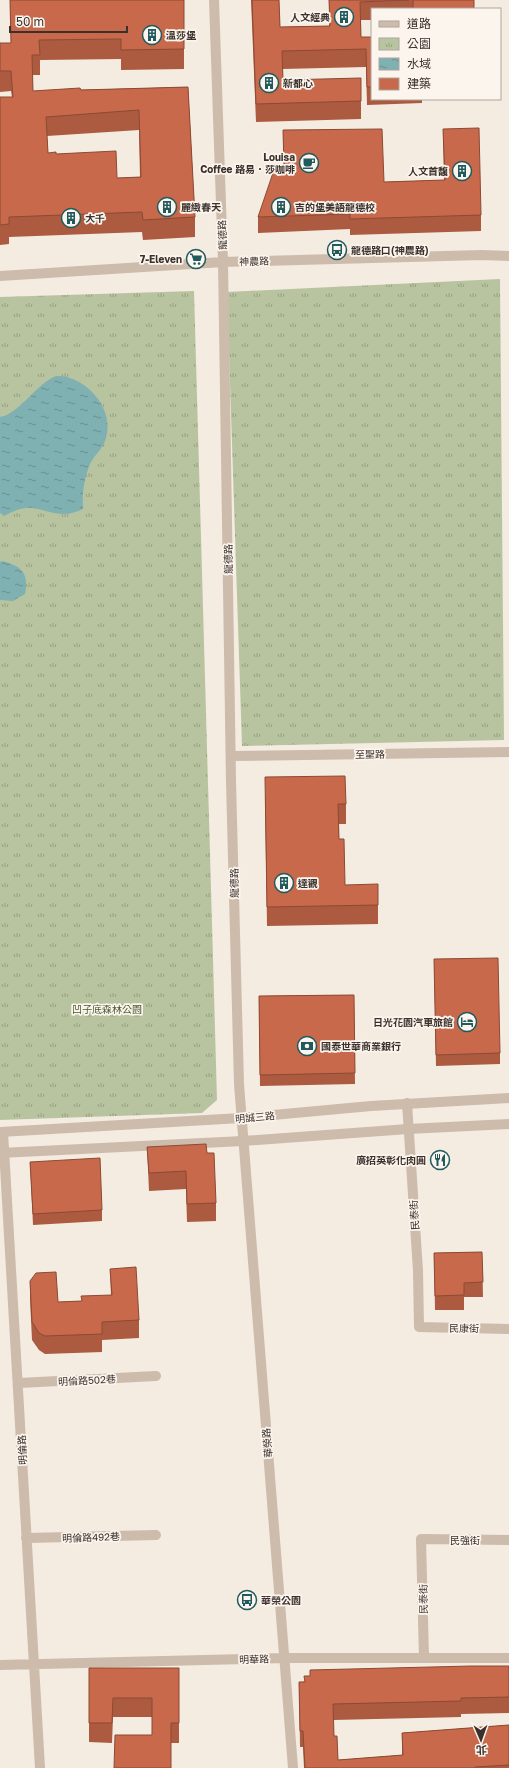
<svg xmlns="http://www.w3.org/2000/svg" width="509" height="1768" font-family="'Golos Text','Noto Sans TC',sans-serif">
<defs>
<pattern id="park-tufts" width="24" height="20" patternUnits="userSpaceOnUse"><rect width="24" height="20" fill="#b8c4a0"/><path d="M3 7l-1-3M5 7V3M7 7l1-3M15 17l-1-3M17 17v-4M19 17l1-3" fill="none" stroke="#97a083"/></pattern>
<pattern id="water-ripples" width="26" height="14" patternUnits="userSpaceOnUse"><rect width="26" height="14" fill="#7fb0b2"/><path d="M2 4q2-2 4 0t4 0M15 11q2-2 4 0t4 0" fill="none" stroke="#699091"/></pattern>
</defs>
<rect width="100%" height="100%" fill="#f4ebe1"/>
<!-- park -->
<path fill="url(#park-tufts)" d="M 500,279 L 504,740 L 242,746 L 227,292 Z
M 194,291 L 217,1100 L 202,1113 L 0,1120 L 0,297 Z"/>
<!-- water -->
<path fill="url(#water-ripples)" d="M 56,376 C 85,375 115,408 106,438 C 104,448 94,455 90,464 C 84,479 82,493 83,509 C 78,511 71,514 65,514 C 35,513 36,499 4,516 L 0,513 L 0,417 C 18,415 37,383 56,376 Z
M 2,561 C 22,566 29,573 25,594 L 13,601 L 0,600 L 0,562 Z"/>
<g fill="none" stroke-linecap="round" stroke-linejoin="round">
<!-- minor -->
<path stroke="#cdbbac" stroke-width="10" d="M 214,0 L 223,262 L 231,782 L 239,1084 L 293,1768
M 0,276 L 223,262 L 482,255 L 509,256
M 231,756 L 509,752
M 407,1103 L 418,1271 L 419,1327 L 509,1329
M 3,1132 L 40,1768
M 19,1383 L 156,1376
M 26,1538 L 156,1535
M 424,1658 L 421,1539 L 509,1540
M 0,1665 L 285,1658 L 509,1658"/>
<!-- tertiary -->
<path stroke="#cdbbac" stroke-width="10" d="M 0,1132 L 241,1118 L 371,1106 L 509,1098
M 0,1153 L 243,1141 L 408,1129 L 509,1124"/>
</g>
<!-- wall -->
<path fill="#ac5a40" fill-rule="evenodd" d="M 10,0 L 184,0 L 184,69 L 121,70 L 121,59 L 40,60 L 40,75 L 32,75 L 33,91 L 188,87 L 195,217 L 195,237 L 143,240 L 142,232 L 9,237 L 9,244 L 0,245 L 0,97 L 12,97 L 11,91 L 0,92 L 0,43 L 11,43 ZM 139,130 L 140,177 L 117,178 L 56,154 L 48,153 L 47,136 Z
M 251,0 L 279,0 L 280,27 L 329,26 L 329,0 L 474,0 L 474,9 L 372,9 L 372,20 L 361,20 L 361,37 L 372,37 L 372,99 L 422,99 L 422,103 L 367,105 L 366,67 L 282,69 L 283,80 L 361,101 L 361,119 L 256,122 Z
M 443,129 L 481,215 L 481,231 L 350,235 L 350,229 L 258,233 L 258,217 L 284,167 L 283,130 L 384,182 L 444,180 Z
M 265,797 L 346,804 L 346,824 L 339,824 L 339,839 L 345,885 L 378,905 L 378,924 L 267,926 Z
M 434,959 L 500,1053 L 500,1064 L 436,1066 Z
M 354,995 L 355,1084 L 260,1086 L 259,996 Z
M 147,1147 L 207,1153 L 216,1203 L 216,1221 L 187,1222 L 186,1189 L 149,1191 Z
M 30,1162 L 102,1210 L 102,1221 L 33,1225 Z
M 482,1252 L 483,1297 L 464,1297 L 464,1310 L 435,1310 L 434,1253 Z
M 110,1269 L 139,1320 L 139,1338 L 102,1340 L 102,1352 L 45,1354 L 39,1350 L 32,1340 L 30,1299 L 30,1281 L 58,1302 L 81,1301 L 111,1295 Z
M 509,1666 L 509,1713 L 461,1714 L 461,1717 L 333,1720 L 334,1736 L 338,1760 L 402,1755 L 402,1733 L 509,1725 L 509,1768 L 304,1768 L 303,1747 L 300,1747 L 299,1682 Z
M 89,1668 L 179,1668 L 179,1743 L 171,1743 L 152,1735 L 152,1717 L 113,1717 L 112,1743 L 89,1742 Z"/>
<!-- building -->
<path fill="#c8694b" stroke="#8c4a34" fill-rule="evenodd" d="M 10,0 L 184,0 L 184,49 L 121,50 L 121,39 L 39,40 L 40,55 L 32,55 L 33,91 L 80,88 L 81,90 L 188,87 L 195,217 L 143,220 L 142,212 L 9,217 L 9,224 L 0,225 L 0,97 L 13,97 L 11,71 L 0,71 L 0,43 L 11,43 ZM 139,110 L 141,177 L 117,178 L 116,151 L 56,154 L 56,152 L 48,153 L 46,117 Z
M 252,0 L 279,0 L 280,27 L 330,26 L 329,0 L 409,0 L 360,2 L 361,37 L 372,37 L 372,87 L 367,87 L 366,49 L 282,51 L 283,80 L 361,78 L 361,101 L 256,104 Z
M 413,0 L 474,0 L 474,9 L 413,9 Z
M 479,128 L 481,215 L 350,219 L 350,214 L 258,217 L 275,167 L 284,167 L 283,130 L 382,129 L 384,182 L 445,180 L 443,129 Z
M 345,776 L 346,804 L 338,804 L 339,839 L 344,839 L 345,885 L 378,884 L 378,905 L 267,907 L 265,777 Z
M 498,958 L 500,1053 L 436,1055 L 434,959 Z
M 354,995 L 355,1073 L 260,1075 L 259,996 Z
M 206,1144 L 207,1153 L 214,1153 L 216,1203 L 187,1204 L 186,1171 L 149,1173 L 147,1147 Z
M 100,1158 L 102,1210 L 33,1214 L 30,1162 Z
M 482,1252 L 483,1282 L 464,1283 L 464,1295 L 435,1296 L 434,1253 Z
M 136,1267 L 139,1320 L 102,1322 L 102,1334 L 45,1336 L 39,1333 L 32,1322 L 30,1281 L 36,1273 L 56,1272 L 58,1302 L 82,1301 L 81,1296 L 112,1295 L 110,1269 Z
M 471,1666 L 509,1666 L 509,1697 L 461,1698 L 461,1701 L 333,1704 L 334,1736 L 337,1736 L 338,1760 L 403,1755 L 402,1733 L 509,1725 L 509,1765 L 475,1767 L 475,1768 L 305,1768 L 303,1731 L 300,1731 L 299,1682 L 305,1682 L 304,1676 L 310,1676 L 310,1670 Z
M 89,1668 L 179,1668 L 179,1723 L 171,1723 L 171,1768 L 114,1768 L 115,1735 L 152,1735 L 152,1698 L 113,1698 L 112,1723 L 89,1723 Z"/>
<!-- icons -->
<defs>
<g id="building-ring" transform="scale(1)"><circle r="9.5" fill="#fbf5ee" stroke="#1f5a5e" stroke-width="1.5"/><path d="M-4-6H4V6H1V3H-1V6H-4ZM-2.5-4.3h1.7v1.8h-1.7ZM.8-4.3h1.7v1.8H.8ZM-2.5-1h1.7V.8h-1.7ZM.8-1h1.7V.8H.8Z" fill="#1f5a5e"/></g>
<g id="cafe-ring" transform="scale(1)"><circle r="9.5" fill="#fbf5ee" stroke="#1f5a5e" stroke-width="1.5"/><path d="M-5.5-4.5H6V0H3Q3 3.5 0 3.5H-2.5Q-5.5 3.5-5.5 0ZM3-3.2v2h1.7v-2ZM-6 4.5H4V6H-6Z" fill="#1f5a5e"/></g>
<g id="bus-ring" transform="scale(1)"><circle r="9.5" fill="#fbf5ee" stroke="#1f5a5e" stroke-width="1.5"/><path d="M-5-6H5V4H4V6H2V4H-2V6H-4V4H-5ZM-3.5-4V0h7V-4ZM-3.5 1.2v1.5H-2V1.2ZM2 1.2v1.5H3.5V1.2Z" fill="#1f5a5e"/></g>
<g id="supermarket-ring" transform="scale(1)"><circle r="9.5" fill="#fbf5ee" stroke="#1f5a5e" stroke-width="1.5"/><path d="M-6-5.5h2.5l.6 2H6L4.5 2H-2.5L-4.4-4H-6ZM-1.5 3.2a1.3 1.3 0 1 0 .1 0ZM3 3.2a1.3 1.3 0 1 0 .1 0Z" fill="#1f5a5e"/></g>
<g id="hotel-ring" transform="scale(1)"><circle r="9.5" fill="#fbf5ee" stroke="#1f5a5e" stroke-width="1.5"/><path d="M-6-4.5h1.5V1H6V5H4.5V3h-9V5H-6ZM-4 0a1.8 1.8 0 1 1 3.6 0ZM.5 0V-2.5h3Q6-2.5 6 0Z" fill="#1f5a5e"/></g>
<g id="bank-ring" transform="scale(1)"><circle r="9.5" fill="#fbf5ee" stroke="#1f5a5e" stroke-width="1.5"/><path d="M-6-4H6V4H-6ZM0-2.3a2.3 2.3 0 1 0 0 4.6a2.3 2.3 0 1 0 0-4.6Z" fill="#1f5a5e"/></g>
<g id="restaurant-ring" transform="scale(1)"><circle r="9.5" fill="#fbf5ee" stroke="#1f5a5e" stroke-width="1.5"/><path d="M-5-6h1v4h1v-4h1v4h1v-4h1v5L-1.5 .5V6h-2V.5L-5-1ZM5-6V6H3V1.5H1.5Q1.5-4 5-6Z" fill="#1f5a5e"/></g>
</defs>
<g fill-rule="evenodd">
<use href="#building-ring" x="344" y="17"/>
<use href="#building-ring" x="152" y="35"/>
<use href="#building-ring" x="269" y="83"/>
<use href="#cafe-ring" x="309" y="163"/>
<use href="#building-ring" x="462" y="171"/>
<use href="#building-ring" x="167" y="207"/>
<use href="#building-ring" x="281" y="207"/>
<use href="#building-ring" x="71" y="218"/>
<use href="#bus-ring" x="337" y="250"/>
<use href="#supermarket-ring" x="196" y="259"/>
<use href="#building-ring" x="284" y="883"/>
<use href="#hotel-ring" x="467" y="1022"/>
<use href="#bank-ring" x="307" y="1046"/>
<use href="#restaurant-ring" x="440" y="1160"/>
<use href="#bus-ring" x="247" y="1600"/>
</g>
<g text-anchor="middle" stroke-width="3.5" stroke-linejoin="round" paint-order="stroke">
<!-- poi labels -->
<g font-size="10" font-weight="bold" fill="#3b302b" stroke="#fbf5ee" text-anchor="start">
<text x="330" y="21" text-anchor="end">人文經典</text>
<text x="166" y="39">溫莎堡</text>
<text x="283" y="87">新都心</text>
<text x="295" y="161" text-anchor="end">Louisa<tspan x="295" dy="12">Coffee 路易．莎咖啡</tspan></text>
<text x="448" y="175" text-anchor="end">人文首馥</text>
<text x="181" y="211">麗緻春天</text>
<text x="295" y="211">吉的堡美語龍德校</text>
<text x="85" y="222">大千</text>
<text x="351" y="254">龍德路口(神農路)</text>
<text x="182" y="263" text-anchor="end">7-Eleven</text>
<text x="298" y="887">達觀</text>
<text x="453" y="1026" text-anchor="end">日光花園汽車旅館</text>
<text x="321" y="1050">國泰世華商業銀行</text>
<text x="426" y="1164" text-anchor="end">廣招英彰化肉圓</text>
<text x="261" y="1604">華榮公園</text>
</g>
<!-- street labels -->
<g font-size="10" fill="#3b302b" stroke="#fbf5ee">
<text transform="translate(222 235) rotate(-92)" y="4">龍德路</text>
<text transform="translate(254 261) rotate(-2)" y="4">神農路</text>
<text transform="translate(228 559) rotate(-91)" y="4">龍德路</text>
<text transform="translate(370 754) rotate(-1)" y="4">至聖路</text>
<text transform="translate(234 883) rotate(-91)" y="4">龍德路</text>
<text transform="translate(255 1117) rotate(-5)" y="4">明誠三路</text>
<text transform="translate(414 1215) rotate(-94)" y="4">民泰街</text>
<text transform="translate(464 1328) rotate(1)" y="4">民康街</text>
<text transform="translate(87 1380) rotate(-3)" y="4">明倫路502巷</text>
<text transform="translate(267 1443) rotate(-95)" y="4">華榮路</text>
<text transform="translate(22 1450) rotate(-93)" y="4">明倫路</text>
<text transform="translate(91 1537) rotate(-2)" y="4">明倫路492巷</text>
<text x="465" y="1544">民強街</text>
<text transform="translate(423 1599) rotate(-91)" y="4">民泰街</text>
<text transform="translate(254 1659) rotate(-2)" y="4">明華路</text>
</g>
<!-- park labels -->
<g font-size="10" fill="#4a5a2e" stroke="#fbf5ee">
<text x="107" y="1013">凹子底森林公園</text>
</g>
</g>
<!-- legend -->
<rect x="371" y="8" width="130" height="92" fill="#fbf5ee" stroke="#aea6a0"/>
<rect x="379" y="21" width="20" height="6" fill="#cdbbac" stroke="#aea6a0"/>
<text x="407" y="28" font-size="12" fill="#3b302b">道路</text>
<rect x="379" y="38" width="20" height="12" fill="url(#park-tufts)" stroke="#aea6a0"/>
<text x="407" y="48" font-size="12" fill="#3b302b">公園</text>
<rect x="379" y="58" width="20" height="12" fill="url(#water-ripples)" stroke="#aea6a0"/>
<text x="407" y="68" font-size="12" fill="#3b302b">水域</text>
<rect x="379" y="78" width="20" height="12" fill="#c8694b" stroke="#aea6a0"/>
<text x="407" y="88" font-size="12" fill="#3b302b">建築</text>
<!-- north arrow -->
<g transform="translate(481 1740) rotate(178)" stroke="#fbf5ee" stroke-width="3" paint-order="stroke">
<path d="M0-3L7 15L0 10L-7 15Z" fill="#3b302b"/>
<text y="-6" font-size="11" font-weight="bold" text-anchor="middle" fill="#3b302b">北</text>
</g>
<!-- scale -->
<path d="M10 26v6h117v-6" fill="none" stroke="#3b302b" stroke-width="2"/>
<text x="16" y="26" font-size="12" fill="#3b302b" stroke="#fbf5ee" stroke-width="3" paint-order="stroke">50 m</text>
</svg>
